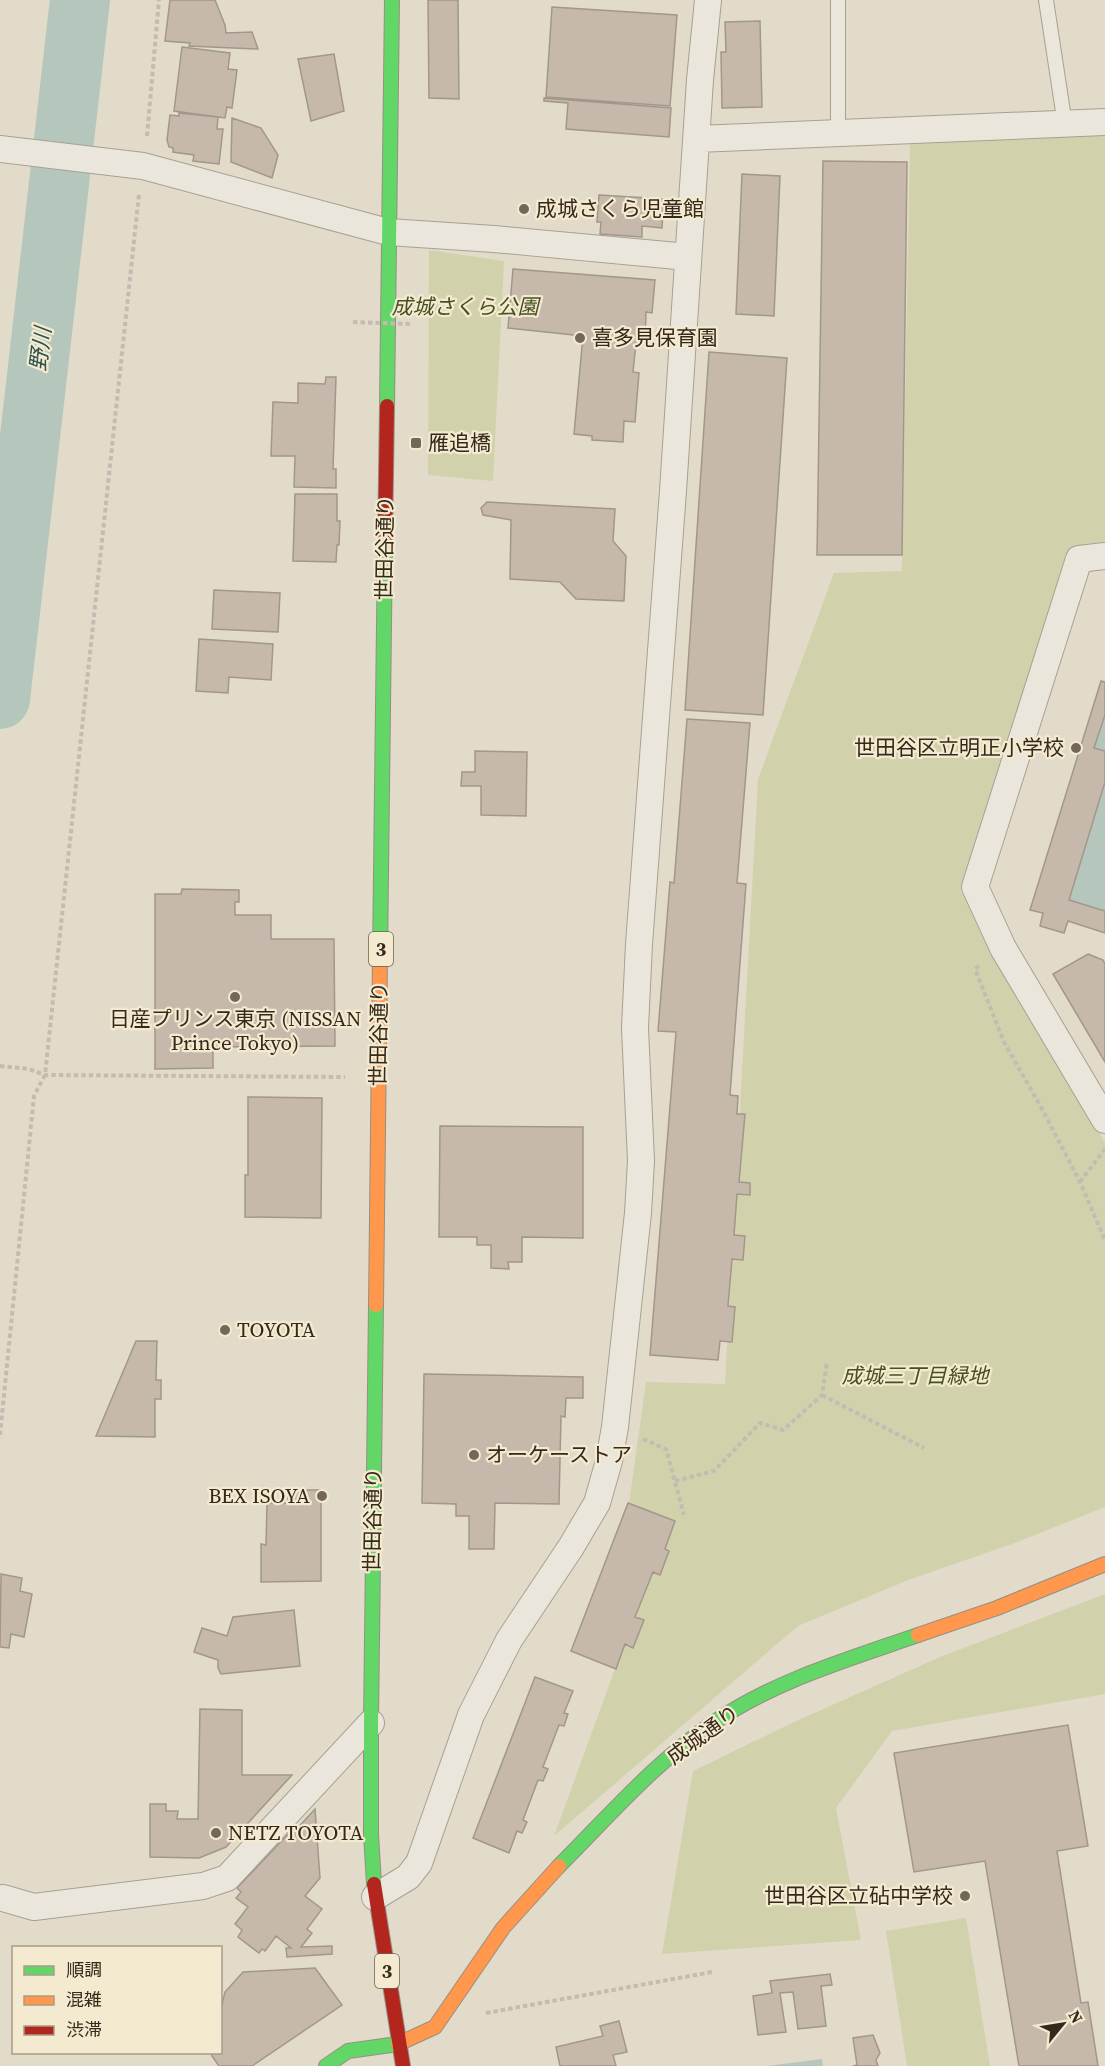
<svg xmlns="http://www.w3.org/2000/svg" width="1105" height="2066" font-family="'Source Serif 4','Noto Sans JP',serif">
<rect width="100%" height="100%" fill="#e2dbca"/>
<!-- green -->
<path fill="#d1d2ac" d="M 1105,132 L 1105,542 L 1074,547 L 961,891 L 1105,1143 L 1105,1507 L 1012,1544 L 911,1579 L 798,1626 L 554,1836 L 665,1532 L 628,1511 L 646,1382 L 725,1384 L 758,779 L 834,573 L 902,571 L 910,141 Z
M 429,250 L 504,261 L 493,481 L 428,475 Z
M 1105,1594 L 1105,1694 L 892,1731 L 836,1808 L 861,1940 L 662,1954 L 693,1771 L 794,1722 L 940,1657 Z
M 966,1918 L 990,2066 L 907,2066 L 886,1931 Z"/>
<!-- water -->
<path fill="#b5c7bc" d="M 1105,715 L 1105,751 L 1094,748 Z
M 1105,782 L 1105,911 L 1069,900 Z
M 822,2059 L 823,2066 L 767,2066 Z"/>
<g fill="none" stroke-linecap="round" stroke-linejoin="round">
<!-- river -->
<path stroke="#b5c7bc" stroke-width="60" d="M 0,699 L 80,0"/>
</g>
<!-- building -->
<path fill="#c6b9ab" stroke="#a2978a" stroke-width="1.5" d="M 170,0 L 215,0 L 225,25 L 226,33 L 252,32 L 258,49 L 189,46 L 190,43 L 165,41 Z
M 428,0 L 458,0 L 459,99 L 429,98 Z
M 552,7 L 677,15 L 670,106 L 546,97 Z
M 760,21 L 762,107 L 722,108 L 721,52 L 726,52 L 725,22 Z
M 182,47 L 230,53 L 228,69 L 237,70 L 232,108 L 227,107 L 225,118 L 174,111 Z
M 334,54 L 344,111 L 311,121 L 298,59 Z
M 544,98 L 671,108 L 669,137 L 566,129 L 568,103 L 544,101 Z
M 179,113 L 218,117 L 217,129 L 223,129 L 219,164 L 193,161 L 194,155 L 173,152 L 173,148 L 169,147 L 167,140 L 170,115 L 179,116 Z
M 232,118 L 261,128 L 278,155 L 272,178 L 231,162 Z
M 823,161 L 907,162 L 902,555 L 817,555 Z
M 742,174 L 780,176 L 774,316 L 736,314 Z
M 599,195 L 664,199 L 662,228 L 642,226 L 642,237 L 600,234 L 601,222 L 597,222 Z
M 513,269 L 655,280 L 652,313 L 646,312 L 645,344 L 636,343 L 633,372 L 639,373 L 635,422 L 624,421 L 623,442 L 592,440 L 592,436 L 574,434 L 583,336 L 508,328 Z
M 709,352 L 787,358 L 763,715 L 685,710 Z
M 326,377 L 336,377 L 333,469 L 336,469 L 336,488 L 294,487 L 295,456 L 271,456 L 273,402 L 298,403 L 298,383 L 325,384 Z
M 295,494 L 337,494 L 337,521 L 340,521 L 339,545 L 337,545 L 336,562 L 293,561 Z
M 487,502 L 615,509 L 613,541 L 626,556 L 624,601 L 576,599 L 560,582 L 510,579 L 511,520 L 483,515 L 481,508 Z
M 214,590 L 280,593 L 278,632 L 212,629 Z
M 199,639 L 273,644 L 271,680 L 229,677 L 228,693 L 196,691 Z
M 1101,681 L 1105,682 L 1105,715 L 1094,748 L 1105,751 L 1105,782 L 1069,900 L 1105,911 L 1105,933 L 1068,921 L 1064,933 L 1040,926 L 1043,913 L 1030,910 Z
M 687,719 L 750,723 L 737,883 L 746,884 L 730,1095 L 738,1096 L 737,1114 L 745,1114 L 739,1182 L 750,1183 L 750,1195 L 737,1194 L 734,1235 L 745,1236 L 743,1260 L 732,1259 L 728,1306 L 735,1307 L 732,1342 L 720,1341 L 718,1360 L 650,1355 L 676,1032 L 658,1031 L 670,882 L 674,883 Z
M 475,751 L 527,752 L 526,816 L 481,815 L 481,786 L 461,786 L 462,772 L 475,772 Z
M 182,889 L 239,890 L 239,902 L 235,902 L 235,915 L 271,915 L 271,939 L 334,939 L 335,1046 L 213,1047 L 213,1068 L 155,1069 L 155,894 L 181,894 Z
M 1088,954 L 1103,960 L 1105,964 L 1105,1062 L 1053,974 Z
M 248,1097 L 322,1098 L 321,1218 L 245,1217 L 245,1175 L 248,1175 Z
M 440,1126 L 583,1127 L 583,1238 L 522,1237 L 522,1262 L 508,1262 L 509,1269 L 491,1268 L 491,1245 L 477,1245 L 477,1237 L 439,1237 Z
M 136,1341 L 157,1341 L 156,1380 L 161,1380 L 161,1399 L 155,1399 L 155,1437 L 96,1436 Z
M 424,1374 L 583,1377 L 583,1398 L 566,1398 L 565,1417 L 561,1416 L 559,1504 L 495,1503 L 494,1549 L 469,1549 L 469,1516 L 456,1516 L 456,1504 L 422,1503 Z
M 288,1490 L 321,1490 L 321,1581 L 261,1582 L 261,1544 L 266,1545 L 267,1503 L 288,1503 Z
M 628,1503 L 675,1521 L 665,1549 L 669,1551 L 660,1575 L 653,1572 L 635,1617 L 644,1620 L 633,1648 L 625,1644 L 616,1669 L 571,1651 Z
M 1,1574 L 22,1578 L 20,1591 L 32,1594 L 24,1637 L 11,1634 L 9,1648 L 0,1647 Z
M 294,1610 L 300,1666 L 221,1674 L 218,1668 L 218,1660 L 194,1652 L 202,1628 L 227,1636 L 233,1617 Z
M 535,1677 L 573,1691 L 564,1713 L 568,1714 L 564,1726 L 559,1725 L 543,1767 L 548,1769 L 543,1781 L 538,1780 L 523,1820 L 527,1822 L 522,1833 L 517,1831 L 509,1853 L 473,1838 Z
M 200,1709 L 242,1710 L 242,1775 L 292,1775 L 226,1847 L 199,1858 L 150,1857 L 150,1804 L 166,1804 L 166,1811 L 178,1811 L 177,1819 L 198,1819 Z
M 1068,1725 L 1088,1846 L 1057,1851 L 1081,2003 L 1088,2002 L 1098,2066 L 1019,2066 L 985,1861 L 914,1872 L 894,1753 Z
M 315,1809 L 320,1878 L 305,1896 L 322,1909 L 307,1929 L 312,1933 L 301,1947 L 332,1946 L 332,1954 L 287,1957 L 286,1948 L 291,1948 L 276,1936 L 265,1951 L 262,1949 L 259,1953 L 238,1937 L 242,1930 L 235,1924 L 248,1907 L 236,1898 L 241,1892 L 237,1888 L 291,1831 L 293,1833 Z
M 315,1968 L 342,2005 L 252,2066 L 219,2066 L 212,2056 L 212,2052 L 220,2052 L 220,2013 L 225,1992 L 243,1972 Z
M 830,1974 L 832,1985 L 821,1986 L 826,2026 L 798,2029 L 793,1992 L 780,1993 L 786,2032 L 758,2035 L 753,1996 L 772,1993 L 770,1981 Z
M 619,2021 L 627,2052 L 613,2055 L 616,2066 L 560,2066 L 556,2047 L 603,2036 L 600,2026 Z
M 873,2035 L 880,2053 L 876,2060 L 878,2066 L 853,2066 L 857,2065 L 853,2038 Z"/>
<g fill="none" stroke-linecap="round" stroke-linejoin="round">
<!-- lane casing -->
<g stroke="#a7a094" stroke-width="16">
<path id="lane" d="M 1046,0 L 1065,125
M 838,132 L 838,0"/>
</g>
<!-- street casing -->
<g stroke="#a7a094" stroke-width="28">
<path id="street" d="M 697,139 L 1105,122
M 0,149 L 143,166 L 388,232 L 494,239 L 688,257
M 1105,556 L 1079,559 L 975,887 L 1003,948 L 1105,1120
M 375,1897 L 408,1877 L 419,1863 L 471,1715 L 509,1640 L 571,1547 L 597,1503 L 609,1461 L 615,1427 L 638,1213 L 641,1161 L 635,1028 L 639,944 L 673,491 L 700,80 L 708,0
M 3,1898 L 34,1907 L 203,1886 L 227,1878 L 371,1723"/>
</g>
<!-- fast casing -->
<g stroke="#968f84" stroke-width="16">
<path id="fast" d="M 387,406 L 392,0
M 380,956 L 385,542
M 559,1866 C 609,1816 657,1760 716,1721 C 777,1680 849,1659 918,1635
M 374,1884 L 371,1834 L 371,1723 L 376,1305
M 326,2066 L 348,2051 L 398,2044"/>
</g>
<!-- slow casing -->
<g stroke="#968f84" stroke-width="16">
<path id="slow" d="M 376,1305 L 380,956
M 918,1635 L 997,1608 L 1105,1564
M 398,2044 L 435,2027 L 503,1928 L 559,1866"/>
</g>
<!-- jam casing -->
<g stroke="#968f84" stroke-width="16">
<path id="jam" d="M 385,542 L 387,406
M 374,1884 L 403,2066"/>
</g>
<!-- path -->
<path stroke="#c3bcb2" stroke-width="4" stroke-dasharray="4.5 3" stroke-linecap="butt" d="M 147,136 L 159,0
M 979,966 L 975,969 L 1004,1042 L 1041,1107 L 1080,1182 L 1105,1240
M 0,1066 L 29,1069 L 45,1075 L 345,1077
M 1080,1182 L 1105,1149
M 822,1395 L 924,1448
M 0,1435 L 34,1096 L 45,1075 L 139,194
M 643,1439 L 666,1449 L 684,1515
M 675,1481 L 714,1471 L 760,1423 L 783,1430 L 822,1395 L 827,1362
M 486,2013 L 712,1972"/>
<!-- lane -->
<use href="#lane" stroke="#eae6db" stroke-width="14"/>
<!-- street -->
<use href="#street" stroke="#eae6db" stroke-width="26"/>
<!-- fast -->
<use href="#fast" stroke="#63d668" stroke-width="14"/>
<!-- slow -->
<use href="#slow" stroke="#ff974d" stroke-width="14"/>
<!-- jam -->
<use href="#jam" stroke="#b3261e" stroke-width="14"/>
<!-- path-bridge -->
<path stroke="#c3bcb2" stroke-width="4" stroke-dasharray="4.5 3" stroke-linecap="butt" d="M 353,322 L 413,324"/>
</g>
<!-- markers -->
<g fill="#726759" stroke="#f4eacf" stroke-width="2">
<circle cx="524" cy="209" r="6"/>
<circle cx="580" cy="338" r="6"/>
<rect x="410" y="437" width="12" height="12" rx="3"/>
<circle cx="1076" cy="748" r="6"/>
<circle cx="235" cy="997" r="6"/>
<circle cx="225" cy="1330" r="6"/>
<circle cx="474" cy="1455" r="6"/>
<circle cx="322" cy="1496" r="6"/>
<circle cx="216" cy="1833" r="6"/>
<circle cx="965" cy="1896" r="6"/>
</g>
<g text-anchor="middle" stroke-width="4.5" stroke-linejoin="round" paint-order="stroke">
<!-- shield labels -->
<g fill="#f4eacf" stroke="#6e6252" stroke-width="1.5">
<rect x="369" y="932" width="24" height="34" rx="4.5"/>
<rect x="375" y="1954" width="24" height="34" rx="4.5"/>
</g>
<g font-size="20" font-weight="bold" fill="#35281c">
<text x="381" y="956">3</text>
<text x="387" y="1978">3</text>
</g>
<!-- poi labels -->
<g font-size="21" fill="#35281c" stroke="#f4eacf" text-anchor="start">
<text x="536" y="216">成城さくら児童館</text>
<text x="592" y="345">喜多見保育園</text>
<text x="428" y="450">雁追橋</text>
<text x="1064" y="755" text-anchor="end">世田谷区立明正小学校</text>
<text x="235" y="1026" text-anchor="middle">日産プリンス東京 (NISSAN<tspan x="235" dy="24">Prince Tokyo)</tspan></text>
<text x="237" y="1337">TOYOTA</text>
<text x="486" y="1462">オーケーストア</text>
<text x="310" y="1503" text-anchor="end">BEX ISOYA</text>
<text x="228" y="1840">NETZ TOYOTA</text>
<text x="953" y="1903" text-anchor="end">世田谷区立砧中学校</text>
</g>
<!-- park labels -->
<g font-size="21" font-style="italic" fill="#455123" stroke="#f4eacf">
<text x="465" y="314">成城さくら公園</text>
<text x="915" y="1383">成城三丁目緑地</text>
</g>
<!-- street labels -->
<g font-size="21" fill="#35281c" stroke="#f4eacf">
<text transform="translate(385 548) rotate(-89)" y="7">世田谷通り</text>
<text transform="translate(379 1034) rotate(-89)" y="7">世田谷通り</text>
<text transform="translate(373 1520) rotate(-89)" y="7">世田谷通り</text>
<text transform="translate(703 1735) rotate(-36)" y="7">成城通り</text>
</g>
<!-- water labels -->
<g font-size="22" font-style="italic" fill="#2c5452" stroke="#f4eacf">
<text transform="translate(40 349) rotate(-83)" y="8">野川</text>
</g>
</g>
<!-- legend -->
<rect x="12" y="1946" width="210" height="108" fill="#f4eacf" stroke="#a89c87" stroke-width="1.5"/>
<rect x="24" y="1966" width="30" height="9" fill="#63d668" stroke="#a89c87" stroke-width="1.5"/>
<text x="66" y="1976" font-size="18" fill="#35281c">順調</text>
<rect x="24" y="1996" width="30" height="9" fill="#ff974d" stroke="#a89c87" stroke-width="1.5"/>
<text x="66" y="2006" font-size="18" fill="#35281c">混雑</text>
<rect x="24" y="2026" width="30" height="9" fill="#b3261e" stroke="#a89c87" stroke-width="1.5"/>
<text x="66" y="2036" font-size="18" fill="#35281c">渋滞</text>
<!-- north arrow -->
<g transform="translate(1063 2024) rotate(60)" stroke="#f4eacf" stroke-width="4.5" paint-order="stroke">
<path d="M0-4.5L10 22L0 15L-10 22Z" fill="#35281c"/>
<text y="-9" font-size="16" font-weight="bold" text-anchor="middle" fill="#35281c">N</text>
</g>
</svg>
